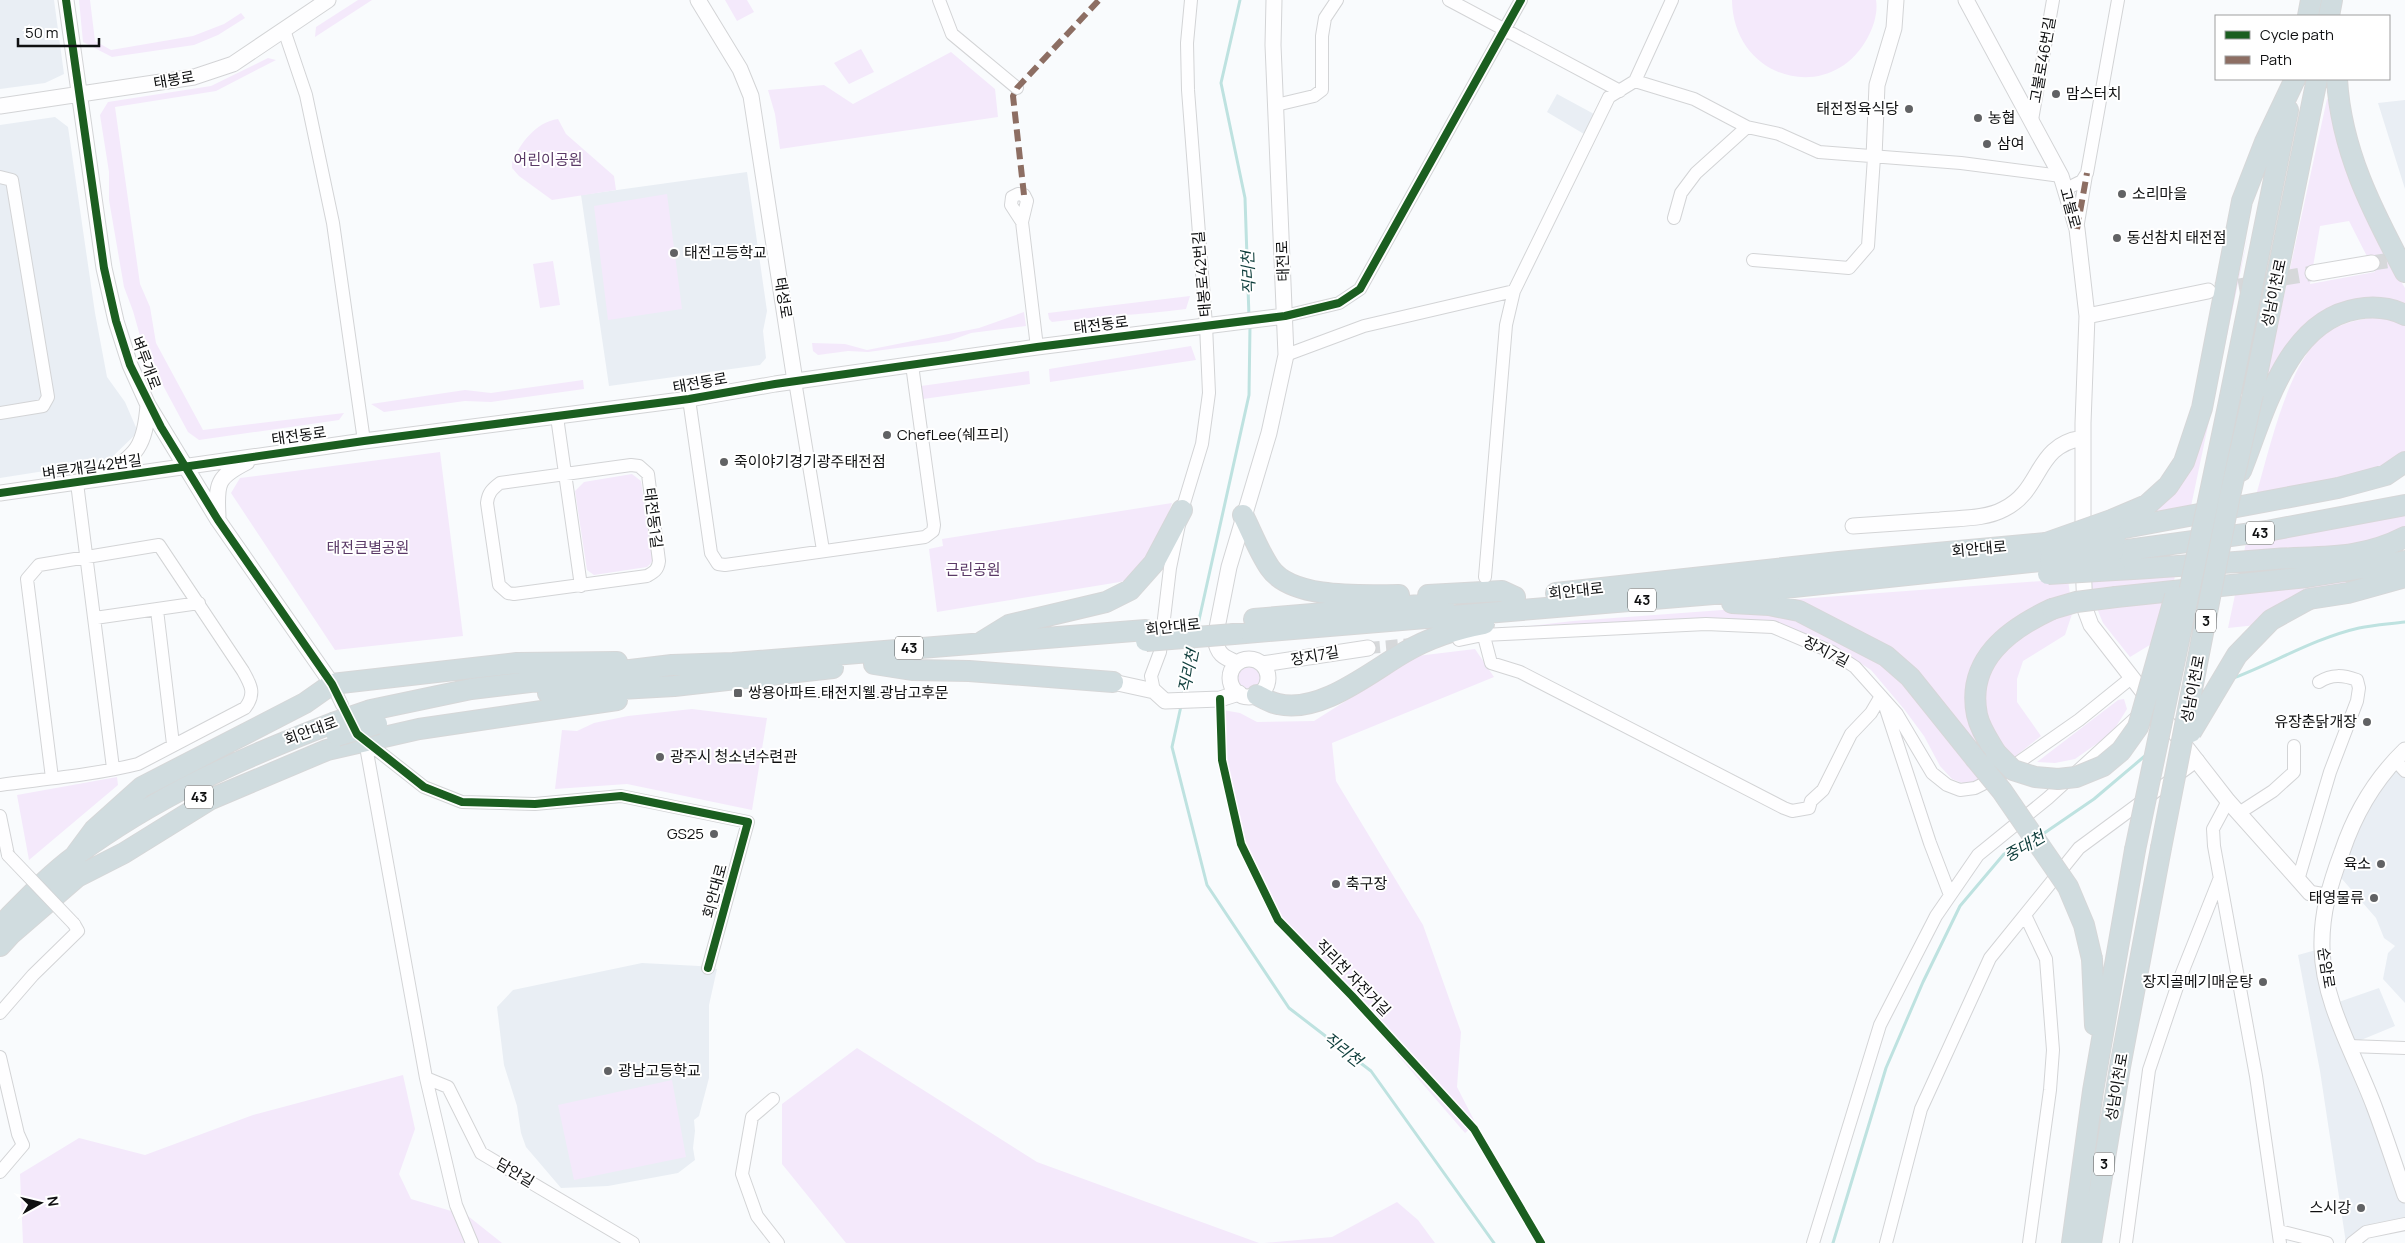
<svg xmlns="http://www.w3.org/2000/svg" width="2405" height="1243" font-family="Manrope,'Noto Sans KR',sans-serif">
<rect width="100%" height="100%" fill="#f9fbfd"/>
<!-- built -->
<path fill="#e9eef4" d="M 0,0 L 54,0 L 64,74 L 45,83 L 0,89 Z
M 1557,94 L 1594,114 L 1584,134 L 1547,112 Z
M 2405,100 L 2405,189 L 2378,103 Z
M 55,117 L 68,127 L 95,313 L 107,377 L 125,402 L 138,432 L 108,461 L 0,478 L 0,125 Z
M 747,172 L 767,311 L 763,331 L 766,358 L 760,365 L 609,386 L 581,195 Z
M 2395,760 L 2405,771 L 2405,1003 L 2383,979 L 2388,953 L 2395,946 L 2384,938 L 2376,918 L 2335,871 Z
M 2316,950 L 2333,1004 L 2379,988 L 2395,1026 L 2349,1045 L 2405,1197 L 2405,1224 L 2346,1243 L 2320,1071 L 2298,955 Z
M 642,963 L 699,966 L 717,969 L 709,1005 L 709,1078 L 699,1116 L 694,1120 L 695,1131 L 693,1148 L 695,1160 L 678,1173 L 608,1186 L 561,1188 L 526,1147 L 521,1133 L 517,1106 L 504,1065 L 497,1007 L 513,990 Z"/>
<!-- green -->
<path fill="#f4e9fb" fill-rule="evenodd" d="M 79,0 L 90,0 L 95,41 L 111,50 L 193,36 L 224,24 L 241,13 L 245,18 L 218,35 L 194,45 L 112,57 L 83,42 Z
M 358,0 L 372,0 L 315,37 L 316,27 Z
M 725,0 L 747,0 L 754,12 L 737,21 Z
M 1732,0 L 1876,0 C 1878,12 1874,26 1868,37 C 1831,107 1733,80 1732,0 Z
M 861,49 L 874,72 L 849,84 L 834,63 Z
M 951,52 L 995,89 L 998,117 L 780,149 L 775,114 L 768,90 L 824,85 L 853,104 Z
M 268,58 L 276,60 L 216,91 L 115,107 L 140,284 L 150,307 L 156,343 L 203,430 L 344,413 L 339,420 L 199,440 L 188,432 L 144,350 L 133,311 L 124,287 L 109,200 L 109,172 L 100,115 L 108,102 L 211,86 Z
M 2327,99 L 2333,101 L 2359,195 L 2379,245 L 2405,288 L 2405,311 L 2348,307 L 2268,384 L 2266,379 ZM 2349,221 L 2375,272 L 2310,284 L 2320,226 Z
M 558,119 L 566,134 L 614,176 L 616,190 L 552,200 L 519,176 L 512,168 L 512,163 C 520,143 536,122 558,119 Z
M 667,194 L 682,309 L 608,320 L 594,206 Z
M 2250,227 L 2190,511 L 2133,516 L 2163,496 L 2213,387 Z
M 553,261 L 560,305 L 540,308 L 533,264 Z
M 1190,296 L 1186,309 C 1141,315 1097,316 1052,322 L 1049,319 L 1048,313 Z
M 1024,312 L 1026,326 L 971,333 L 949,341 L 868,352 L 848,351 L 818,355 L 813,351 L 812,343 L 845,344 L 867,350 L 979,328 Z
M 2375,317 L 2392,320 L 2405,326 L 2405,455 L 2389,466 L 2255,499 C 2268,456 2288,360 2325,334 C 2341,323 2357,320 2375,317 Z
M 1191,346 L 1196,360 L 1050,382 L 1049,369 Z
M 1029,371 L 1030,384 L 923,399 L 921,386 Z
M 583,380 L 584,389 L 491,402 L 465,401 L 384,412 L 371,404 L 465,390 L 491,393 Z
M 440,452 L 463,636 L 335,650 L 231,493 L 240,478 Z
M 632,474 L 641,481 L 653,561 L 647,567 L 594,575 L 587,570 L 575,491 L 584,482 Z
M 1172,503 C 1163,530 1152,560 1132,580 L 937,612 L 929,549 L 943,546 L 942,539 Z
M 2405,514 L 2405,530 L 2364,548 L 2243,558 L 2246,542 Z
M 2405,567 L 2266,624 L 2228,628 L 2236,590 Z
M 2176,571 L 2173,586 L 2092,591 L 2092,577 Z
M 2068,579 L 2070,595 L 2048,601 L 1974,682 L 2002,770 L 1994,774 L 1930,691 L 1771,601 Z
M 2170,597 L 2158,640 L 2130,657 L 2103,623 L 2096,606 Z
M 1736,609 L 1794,617 L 1899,674 L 1982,781 L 1965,784 L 1952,779 L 1940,766 L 1924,736 L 1904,709 L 1871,670 L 1831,644 L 1786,626 L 1496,630 L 1573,621 Z
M 2073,611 L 2065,635 L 2023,661 L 2017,679 L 2017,702 L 2041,736 L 2012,759 L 1998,744 L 1983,709 L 1985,678 L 2011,636 Z
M 1475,649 L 1494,677 L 1332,743 L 1336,781 L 1423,925 L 1461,1032 L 1457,1087 L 1476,1124 L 1465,1133 L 1332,979 L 1274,918 L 1218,768 L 1217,709 L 1240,713 L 1257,722 L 1314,721 L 1417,656 Z
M1238 678a11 11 0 1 1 22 0a11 11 0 1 1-22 0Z
M 2124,699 L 2127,709 L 2112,733 L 2075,759 L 2055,763 L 2037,762 L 2118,700 Z
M 692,709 L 767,718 L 752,810 L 627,784 L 555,789 L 562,730 L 577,731 L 594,723 L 628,716 Z
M 117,777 L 118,785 L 29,860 L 17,795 Z
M 857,1048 L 1037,1162 L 1259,1243 L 846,1243 L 782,1164 L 782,1104 Z
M 403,1075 L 415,1129 L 399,1174 L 411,1199 L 468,1216 L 502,1243 L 23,1243 L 20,1174 L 79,1138 L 145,1155 L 253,1115 Z
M 672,1080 L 686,1157 L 574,1180 L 558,1105 Z
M 1397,1202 L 1418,1220 L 1435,1243 L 1264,1243 L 1332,1237 Z"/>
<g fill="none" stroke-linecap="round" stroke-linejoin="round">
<!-- stream -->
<path stroke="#bee2e0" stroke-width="3" d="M 1240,0 L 1221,83 L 1245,198 L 1249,317
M 1197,629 L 1249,395 L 1250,326
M 2231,679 C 2274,663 2315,638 2359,628 C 2374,625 2390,624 2405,622
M 1183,695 L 1194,645
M 1181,706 L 1172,747 L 1207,885 L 1289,1008 L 1371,1071 L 1494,1243
M 2040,836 L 2094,799 L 2146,755
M 1833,1243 L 1886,1068 L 1923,982 L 1960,906 L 2004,854 L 2028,842"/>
<!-- minor-tunnel -->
<path stroke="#d6d8da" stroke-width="12" stroke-dasharray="12 6" stroke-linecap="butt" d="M 1368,648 L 1413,644"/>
<!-- tertiary-tunnel -->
<path stroke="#d6d8da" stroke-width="15" stroke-dasharray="15 8" stroke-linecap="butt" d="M 2372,263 L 2405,258
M 2216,290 L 2313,273"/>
<!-- minor casing -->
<g stroke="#d3d4d6" stroke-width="14">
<path id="minor" d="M 939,0 L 952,34 L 1017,88
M 1449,0 L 1620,91
M 284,30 L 306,95 L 333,223 L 364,441
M 1635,81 L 1694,99 L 1747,127 L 1696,173 L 1681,193 L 1674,218
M 1276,105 L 1314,96 L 1322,90 L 1322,36 L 1325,18 L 1337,0
M 2032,120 L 2053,0
M 1747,127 L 1779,134 L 1819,152 L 1961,163 L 2061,176
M 0,177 L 12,180 L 48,397 L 43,406 L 0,413
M 2066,189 L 2082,181 L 2087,173 L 2118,0
M 1022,222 L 1011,205 L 1012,197 L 1018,194 L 1024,195 L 1027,201 L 1022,222 L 1037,347
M 2077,229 L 2086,175
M 1753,260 L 1849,268 L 1868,246 L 1874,157
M 1285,316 L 1339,303 L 1360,289 L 1521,0
M 1286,355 L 1364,326 L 1514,291
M 795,381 L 823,550
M 689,399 L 711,553 L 718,564 L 725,565 L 925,537 L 933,531 L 934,525 L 912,365
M 557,417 L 581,586
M 631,465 L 639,466 L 648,474 L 659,561 C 658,570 654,572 647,576 L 514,594 L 508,593 L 499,585 L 487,503 C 488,493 492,489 500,483 Z
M 77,483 L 113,768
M 1485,577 L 1506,325 L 1514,291 L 1609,97 L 1635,81 L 1672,0
M 157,610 L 173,744
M 95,618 L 199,603
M 1482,629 L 1491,663 L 1520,672 L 1784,808 L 1792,811 L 1809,808 L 1811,801 L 1823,790 L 1851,734 L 1871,713 L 1881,696
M 1459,640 L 1483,635 L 1706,624 L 1773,627 L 1832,652 L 1855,667 L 1897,714 L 1932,773 L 1947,785 L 1960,790 L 1975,788 L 1999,776 L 2079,720 L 2131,678
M 332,684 L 342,705
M 1154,691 L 1151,676 L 1160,652 L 1170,568 L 1182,510 L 1202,444 L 1209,393 L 1206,325 L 1188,90 L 1187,43 L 1191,0
M 1884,703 L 1930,843 L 1950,895
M 363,739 L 424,787 L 462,802 L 535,804 L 621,796 L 748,822 L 708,968
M 365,741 L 426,1078 L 456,1205 L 472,1243
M 2395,760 L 2405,771
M 0,785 C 45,779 94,775 138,764 L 245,708 C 256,694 251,685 243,671 L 159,545 L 39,565 L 27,579 L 52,778
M 2228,801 L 2213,829 L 2214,846 L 2256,1076 L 2280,1243
M 2239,813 L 2273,791 L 2294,772 L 2294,746
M 0,816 L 8,855
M 2298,880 L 2330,772 L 2357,701 L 2359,688 L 2357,680 C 2343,675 2332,674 2319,682
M 2025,915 L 2046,959 L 2053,1050 L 2050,1090 L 2029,1243
M 0,1013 L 33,975 L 78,931 L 74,924
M 2349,1046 L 2405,1048
M 0,1057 L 18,1134 L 23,1145 L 0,1172
M 426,1078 L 448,1087 L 481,1153 L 633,1243
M 773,1099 L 752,1117 L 742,1174 L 757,1216 L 778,1243
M 2279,1231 L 2327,1243
M 1813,1243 L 1880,1025 L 1936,916 L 1978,855 L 2048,798 L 2140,714
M 1886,1243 L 1921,1109 L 1990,958 L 2079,848 L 2198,760
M 2126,1243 L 2149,1070 L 2180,978 L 2219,880
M 2352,1243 L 2366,1232 L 2405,1224"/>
</g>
<!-- tertiary casing -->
<g stroke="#d3d4d6" stroke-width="17">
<path id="tertiary" d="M 66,0 L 104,268 L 116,321 L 130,365 L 148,405 L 218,520 L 332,684
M 698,0 L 740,69 L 751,96 L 795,381
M 1966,0 L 2061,176 L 2077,229 L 2087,316 L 2208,291
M 0,106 L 194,77 L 233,64 L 328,0
M 1874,157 L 1877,85 L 1894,28 L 1896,0
M 2313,273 L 2372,263
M 102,476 C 137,456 145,446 148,405
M 0,493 L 364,441 L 689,399 L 775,384 L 1037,347 L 1285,316
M 218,516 C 216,483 217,477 247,462
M 1853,526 C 1882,524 1911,522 1940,520 C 1960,518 1986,519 2004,509 C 2043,490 2034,445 2083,438
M 2083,540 L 2083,423 L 2087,316
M 2083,563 L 2085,609 L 2091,625 L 2228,801 L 2310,893 L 2326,896
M1230 678a19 19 0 1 1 38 0a19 19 0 1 1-38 0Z
M 1237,663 C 1223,657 1217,654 1215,638 L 1229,567 L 1269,433 L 1286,355 L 1273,45 L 1274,0
M 1262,664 L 1368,648
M 1113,682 L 1154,691 L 1165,701 L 1220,699 L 1239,693
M 2405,750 C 2375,779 2355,813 2342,852 C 2330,884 2321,914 2322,948 C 2323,1003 2355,1055 2374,1106 C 2385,1135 2395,1166 2405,1195"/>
</g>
<!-- trunk casing -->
<g stroke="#d6d7d8" stroke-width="22">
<path id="trunk" d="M 2308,16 L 2311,0
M 2329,16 L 2332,0
M 2337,79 C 2341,150 2372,210 2405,272
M 2253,394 L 2317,79
M 2230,397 L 2288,110
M 2241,471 C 2264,414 2286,321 2357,309 C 2374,306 2389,307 2405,315
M 1243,515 C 1252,533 1259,552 1270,568 C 1292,600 1365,595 1399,595
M 2114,519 L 2147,505 L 2168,486 L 2184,462 L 2202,408 L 2242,201 L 2265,142 L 2295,79
M 2114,530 L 2338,488 L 2386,475 L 2405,462
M 2113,552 L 2267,531 L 2405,505
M 2115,570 C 2169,567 2222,563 2275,559 C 2323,556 2360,560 2405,537
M 1556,593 L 1839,562 L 2046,543
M 1428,595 L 1502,591 L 1515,597
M 2116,597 L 2307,577 L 2405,561
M 2309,599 L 2348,593 L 2405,577
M 1732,603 L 1769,605 L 1799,611 L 1886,656 L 1910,677 L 1975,758
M 1254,619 L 1444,603
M 1234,634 L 1774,589 L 2050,560
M 983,641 L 1009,625 L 1106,602 L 1130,590 L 1154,563 L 1182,510
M 874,664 L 912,670 L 969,671 L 1113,682
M 548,693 L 674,686 L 833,668
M 1257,695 C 1263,698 1271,703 1278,704 C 1321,714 1370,672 1405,652 C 1429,638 1457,629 1484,624
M 371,710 L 471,689 L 672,665 L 733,663 L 1146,630
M 1996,753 C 1989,741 1980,729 1977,715 C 1966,660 2009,629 2052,609
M 74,857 L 94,830 L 142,787 L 305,703 L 332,684 L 517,663 L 617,662
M 73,879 L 124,853 L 211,799 L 327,750 L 419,729 L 617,700
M 0,926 C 24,902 48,876 75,856 C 155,797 241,758 333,723
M 0,946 L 10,935 L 84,871
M 2092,959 L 2095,1025
M 2072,1243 L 2093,1091 L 2135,850
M 2091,1243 L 2120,1067 L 2161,848"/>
</g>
<!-- minor -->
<use href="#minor" stroke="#fefeff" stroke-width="12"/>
<!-- tertiary -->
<use href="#tertiary" stroke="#fefeff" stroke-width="15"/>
<!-- trunk -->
<use href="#trunk" stroke="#d0dcdf" stroke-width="20"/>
<!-- minor-bridge casing -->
<g stroke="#d3d4d6" stroke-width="14" stroke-linecap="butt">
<path id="minor-bridge" d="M 8,855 L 74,924"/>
</g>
<!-- trunk-bridge casing -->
<g stroke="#d6d7d8" stroke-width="22" stroke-linecap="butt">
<path id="trunk-bridge" d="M 2046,543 L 2114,519
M 2068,543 L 2115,538
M 2050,560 L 2113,552
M 2048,574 L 2115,570
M 2052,609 L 2076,602 L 2116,597
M 1146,641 L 1234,634
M 333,723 L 371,710
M 2191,732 L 2237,655 L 2271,620 L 2309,599
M 337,736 L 377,724
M 1996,753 L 2013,770 L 2035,777 L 2058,779 L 2076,777 L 2103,766 L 2121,751 L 2138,727 L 2175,596
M 1975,758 L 2002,791 L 2068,887 L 2084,925 L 2092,959
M 2161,848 L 2229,500 L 2253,394
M 2135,850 L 2230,397"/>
</g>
<!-- minor-bridge -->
<use href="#minor-bridge" stroke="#fefeff" stroke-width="12"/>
<!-- trunk-bridge -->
<use href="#trunk-bridge" stroke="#d0dcdf" stroke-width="20"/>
<!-- quiet -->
<path stroke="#8d6e63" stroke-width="6" stroke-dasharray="12 6" stroke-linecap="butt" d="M 1024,195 L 1013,96 L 1017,88 L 1099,0
M 2077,229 L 2087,173"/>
<!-- cycleway casing -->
<g stroke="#fff" stroke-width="11">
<path id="cycleway" d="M 66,0 L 104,268 L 116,321 L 130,365 L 161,427 L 218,520 L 332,684 L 357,734 L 424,787 L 462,802 L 535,804 L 621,796 L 748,822 L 708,968
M 0,493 L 364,441 L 689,399 L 775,384 L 1037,347 L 1285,316 L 1339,303 L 1360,289 L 1521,0
M 1220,699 L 1222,760 L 1241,844 L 1278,920 L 1352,996 L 1474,1129 L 1541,1243"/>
</g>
<!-- cycleway -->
<use href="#cycleway" stroke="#1b5e20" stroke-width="8"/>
</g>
<!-- markers -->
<g fill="#616264" stroke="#fff" stroke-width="2">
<circle cx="2056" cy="94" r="5"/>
<circle cx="1909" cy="109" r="5"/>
<circle cx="1978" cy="118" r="5"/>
<circle cx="1987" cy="144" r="5"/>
<circle cx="2122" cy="194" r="5"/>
<circle cx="2117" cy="238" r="5"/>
<circle cx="674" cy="253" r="5"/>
<circle cx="887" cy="435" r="5"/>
<circle cx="724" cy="462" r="5"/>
<rect x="733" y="688" width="10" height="10" rx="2.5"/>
<circle cx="2367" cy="722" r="5"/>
<circle cx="660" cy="757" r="5"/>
<circle cx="714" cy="834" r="5"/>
<circle cx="2381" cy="864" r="5"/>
<circle cx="1336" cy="884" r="5"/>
<circle cx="2374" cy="898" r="5"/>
<circle cx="2263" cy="982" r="5"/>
<circle cx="608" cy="1071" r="5"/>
<circle cx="2361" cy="1208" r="5"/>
</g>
<g text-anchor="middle" stroke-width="4" stroke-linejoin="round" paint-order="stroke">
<!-- shield labels -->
<g fill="#fff" stroke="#575858" stroke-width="1">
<rect x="2246" y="521.5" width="28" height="23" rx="4"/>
<rect x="1628" y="588.5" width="28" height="23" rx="4"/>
<rect x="2196" y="609.5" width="20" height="23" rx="4"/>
<rect x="895" y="636.5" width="28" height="23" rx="4"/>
<rect x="185" y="785.5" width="28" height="23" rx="4"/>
<rect x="2094" y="1152.5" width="20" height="23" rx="4"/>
</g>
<g font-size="14" font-weight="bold" fill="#0f1011">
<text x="2260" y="538">43</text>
<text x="1642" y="605">43</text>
<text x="2206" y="626">3</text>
<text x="909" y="653">43</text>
<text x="199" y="802">43</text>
<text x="2104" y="1169">3</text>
</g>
<!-- street labels -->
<g font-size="15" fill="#0f1011" stroke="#fff">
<text transform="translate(2043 60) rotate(-80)" y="5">고불로46번길</text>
<text transform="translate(174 80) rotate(-10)" y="5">태봉로</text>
<text transform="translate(2070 208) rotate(75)" y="5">고불로</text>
<text transform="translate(1283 261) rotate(-92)" y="5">태전로</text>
<text transform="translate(1202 274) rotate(-95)" y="5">태봉로42번길</text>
<text transform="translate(2274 293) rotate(-78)" y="5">성남이천로</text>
<text transform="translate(783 298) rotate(81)" y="5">태성로</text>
<text transform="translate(1101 325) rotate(-7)" y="5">태전동로</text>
<text transform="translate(146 363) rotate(69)" y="5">벼루개로</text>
<text transform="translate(700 383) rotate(-10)" y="5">태전동로</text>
<text transform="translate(299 436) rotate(-8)" y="5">태전동로</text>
<text transform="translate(92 467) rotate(-8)" y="5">벼루개길42번길</text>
<text transform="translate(653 518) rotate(83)" y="5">태전동1길</text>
<text transform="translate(1979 549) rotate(-5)" y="5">회안대로</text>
<text transform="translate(1576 591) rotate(-6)" y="5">회안대로</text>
<text transform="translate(1173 627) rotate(-6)" y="5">회안대로</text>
<text transform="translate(1826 652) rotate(27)" y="5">장지7길</text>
<text transform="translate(1315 656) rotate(-10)" y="5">장지7길</text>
<text transform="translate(2193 689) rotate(-79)" y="5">성남이천로</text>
<text transform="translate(311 731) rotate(-20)" y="5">회안대로</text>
<text transform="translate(715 891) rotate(-75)" y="5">회안대로</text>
<text transform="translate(2326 968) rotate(81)" y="5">순암로</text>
<text transform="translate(1353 978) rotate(46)" y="5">직리천 자전거길</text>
<text transform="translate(2117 1087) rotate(-80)" y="5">성남이천로</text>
<text transform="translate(515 1173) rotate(31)" y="5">담안길</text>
</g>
<!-- poi labels -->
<g font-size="15" fill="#0f1011" stroke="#fff" text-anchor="start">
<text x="2066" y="99">맘스터치</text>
<text x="1899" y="114" text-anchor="end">태전정육식당</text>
<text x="1988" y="123">농협</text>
<text x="1997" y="149">삼여</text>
<text x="2132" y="199">소리마을</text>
<text x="2127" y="243">동선참치 태전점</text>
<text x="684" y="258">태전고등학교</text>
<text x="897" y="440">ChefLee(쉐프리)</text>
<text x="734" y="467">죽이야기경기광주태전점</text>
<text x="748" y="698">쌍용아파트.태전지웰.광남고후문</text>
<text x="2357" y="727" text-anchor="end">유장춘닭개장</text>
<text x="670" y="762">광주시 청소년수련관</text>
<text x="704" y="839" text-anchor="end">GS25</text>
<text x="2371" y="869" text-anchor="end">육소</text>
<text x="1346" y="889">축구장</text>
<text x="2364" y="903" text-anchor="end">태영물류</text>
<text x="2253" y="987" text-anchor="end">장지골메기매운탕</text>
<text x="618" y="1076">광남고등학교</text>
<text x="2351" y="1213" text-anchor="end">스시강</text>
</g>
<!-- park labels -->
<g font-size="15" fill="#5a3966" stroke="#fff">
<text x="548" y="165">어린이공원</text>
<text x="368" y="553">태전큰별공원</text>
<text x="973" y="575">근린공원</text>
</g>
<!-- water labels -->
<g font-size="16" font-style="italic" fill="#0d3d3b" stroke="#fff">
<text transform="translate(1248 273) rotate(-92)" y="6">직리천</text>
<text transform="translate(1188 671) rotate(-78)" y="6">직리천</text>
<text transform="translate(2024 846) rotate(-30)" y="6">중대천</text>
<text transform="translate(1343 1049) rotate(38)" y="6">직리천</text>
</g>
</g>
<!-- legend -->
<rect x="2215" y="15" width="175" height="65" fill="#ffffff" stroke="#9f9fa0"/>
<rect x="2225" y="31" width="25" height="8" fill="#1b5e20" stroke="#9f9fa0"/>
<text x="2260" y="40" font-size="15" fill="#0f1011">Cycle path</text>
<rect x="2225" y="56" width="25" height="8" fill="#8d6e63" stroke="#9f9fa0"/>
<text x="2260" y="65" font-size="15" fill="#0f1011">Path</text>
<!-- north arrow -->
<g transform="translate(40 1203) rotate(82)" stroke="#ffffff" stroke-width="4" paint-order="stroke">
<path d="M0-4L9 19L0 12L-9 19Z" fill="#0f1011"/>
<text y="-8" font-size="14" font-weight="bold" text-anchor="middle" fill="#0f1011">N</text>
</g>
<!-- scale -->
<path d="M18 38v8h81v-8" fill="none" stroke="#0f1011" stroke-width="2.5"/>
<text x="25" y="38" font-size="15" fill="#0f1011" stroke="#ffffff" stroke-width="4" paint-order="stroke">50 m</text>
</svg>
